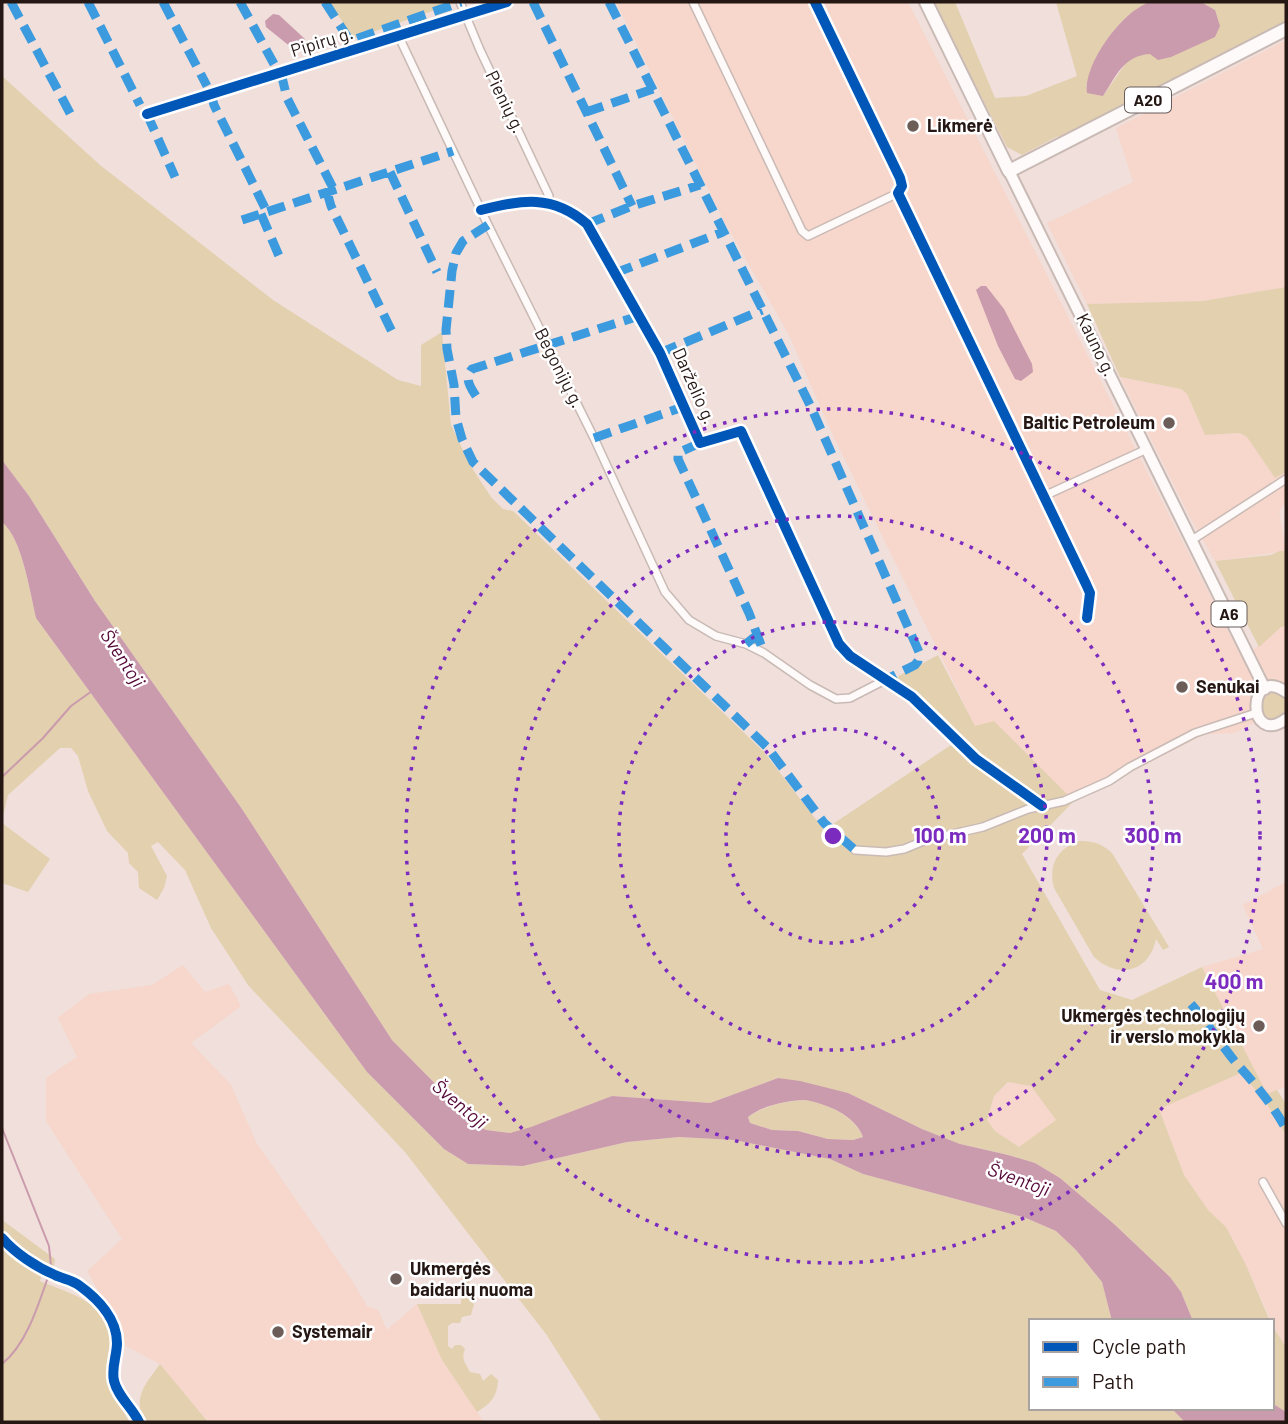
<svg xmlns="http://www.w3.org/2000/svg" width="1288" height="1424" font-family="Barlow,sans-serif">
<rect width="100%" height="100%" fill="#f0dfda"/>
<!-- built -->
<path fill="#f7d6cb" d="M 616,2 L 908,2 L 1257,688 L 1252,703 L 1256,721 L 1235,733 L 1205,734 L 1074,801 L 994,722 L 975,726 L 830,429 L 789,335 L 723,219 Z
M 1286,40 L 1286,287 L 1203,301 L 1087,304 L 1047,223 L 1133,182 L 1116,128 Z
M 1120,377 L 1181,389 L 1187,394 L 1205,435 L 1240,433 L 1248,437 L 1275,478 L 1286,472 L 1286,501 L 1279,512 L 1286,551 L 1215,561 L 1191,519 Z
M 1286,626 L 1286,689 L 1269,681 L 1253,650 L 1281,627 Z
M 1286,882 L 1286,1086 L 1267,1095 L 1202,967 L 1263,949 L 1243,905 Z
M 183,965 L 205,992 L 229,984 L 241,1006 L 191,1043 L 231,1085 L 256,1142 L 353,1282 L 367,1306 L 378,1310 L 387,1330 L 417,1304 L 442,1360 L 484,1422 L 208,1422 L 160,1364 L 120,1343 L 117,1324 L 87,1271 L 122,1239 L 46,1121 L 46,1078 L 77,1057 L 58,1018 L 89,994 L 152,985 Z
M 1241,1073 L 1265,1102 L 1286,1135 L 1286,1347 L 1273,1325 L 1246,1265 L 1226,1227 L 1208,1210 L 1184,1175 L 1159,1109 Z
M 1009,1082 L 1031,1086 L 1056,1120 L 1020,1147 L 995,1131 L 987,1120 L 994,1096 Z"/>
<!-- green -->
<path fill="#e3d0af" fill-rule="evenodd" d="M 330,2 L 455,2 L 455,3 L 353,39 Z
M 933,2 L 955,2 L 995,98 L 1026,96 L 1077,76 L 1056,2 L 1153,2 C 1116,14 1098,52 1086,86 L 1103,96 L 1128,60 L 1136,55 L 1150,54 L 1215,10 L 1201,2 L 1286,2 L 1286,22 L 1073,134 L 1056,137 L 1022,155 L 1007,147 Z
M 2,76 L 100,165 L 273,300 L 398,380 L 421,386 L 421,345 L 442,332 L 451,425 L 470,465 L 491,497 L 503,509 L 513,511 L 764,752 L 824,830 L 963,737 L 897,677 L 938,655 L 975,726 L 994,721 L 1074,801 L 1022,854 L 1100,990 L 1132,1000 L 1202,967 L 1267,1094 L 1277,1090 L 1286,1104 L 1286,1135 L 1265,1101 L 1241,1073 L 1159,1109 L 1184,1175 L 1208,1210 L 1226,1227 L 1246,1265 L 1270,1321 L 1193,1321 L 1181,1292 L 1170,1277 L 1114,1224 L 1060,1178 L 1035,1163 L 1008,1155 L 960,1144 L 922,1129 L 848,1093 L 778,1078 L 710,1103 L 612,1096 L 531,1128 L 510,1133 L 486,1130 L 474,1123 L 392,1040 L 242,809 L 95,601 L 29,496 L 2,460 ZM 1008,1082 L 1031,1086 L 1056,1120 L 1019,1147 L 995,1131 L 987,1120 L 994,1096 Z
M 1286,287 L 1286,472 L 1275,478 L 1247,437 L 1240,433 L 1205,435 L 1187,394 L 1181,389 L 1120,377 L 1087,304 L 1203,301 Z
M 2,522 C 22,538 30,592 36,618 L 367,1072 L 444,1149 L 468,1164 L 523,1166 L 627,1142 L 679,1137 L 734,1140 L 830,1159 L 863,1174 L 1026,1218 L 1056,1231 L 1076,1250 L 1102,1282 L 1112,1321 L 1031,1321 L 1031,1408 L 1171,1408 L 1185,1422 L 602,1422 L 546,1334 L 405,1152 L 248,985 L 211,928 L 185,870 L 158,842 L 151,846 L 167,876 L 164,888 L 157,900 L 139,888 L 138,872 L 129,863 L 128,853 L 107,831 L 88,791 L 78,756 L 71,748 L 60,748 L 8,795 L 2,820 Z
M 1280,551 L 1286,551 L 1286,626 L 1281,627 L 1259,647 L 1215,561 L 1271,555 Z
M1261 706a13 13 0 1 1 26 0a13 13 0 1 1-26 0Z
M 2,823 L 50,859 L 28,892 L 2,883 Z
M 1079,841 C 1093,841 1101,843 1112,853 L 1169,947 L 1163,950 L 1156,939 C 1149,973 1118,979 1094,957 L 1054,888 C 1048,865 1057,849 1079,841 Z
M 805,1100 C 827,1104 854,1115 863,1137 L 853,1140 L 828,1139 L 798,1131 L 772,1130 L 750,1123 L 748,1117 C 765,1106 784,1101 805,1100 Z
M 2,1220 L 55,1259 L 54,1267 L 45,1266 L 40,1281 C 71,1294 112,1304 113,1344 C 113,1357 108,1369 111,1382 C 115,1396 123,1409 129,1422 L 2,1422 Z
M 462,1261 L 473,1269 L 473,1275 L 468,1279 L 471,1288 L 468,1294 L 468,1299 L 474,1304 L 471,1315 L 462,1317 L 460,1323 L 452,1323 L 448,1326 L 448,1346 L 452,1349 L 455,1345 L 461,1345 L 465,1349 C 461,1359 465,1363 470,1372 L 480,1374 L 483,1381 L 491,1374 L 498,1380 C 497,1397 491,1403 477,1412 L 442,1360 L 417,1304 L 461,1304 Z
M 1272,1325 L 1286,1347 L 1286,1412 L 1272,1403 Z
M 160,1364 L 208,1422 L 144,1422 C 133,1396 145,1385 160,1364 Z"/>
<!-- water -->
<path fill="#ca9aad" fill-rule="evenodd" d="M 1201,2 L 1215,10 L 1220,26 L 1215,37 L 1171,57 L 1158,60 L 1150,54 C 1123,56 1117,75 1103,96 L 1087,93 C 1083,65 1123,9 1151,2 C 1166,0 1186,2 1201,2 Z
M 273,14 L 279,15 L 305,39 L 302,46 L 292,48 L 266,27 L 265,21 Z
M 981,286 L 986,286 L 1004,309 L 1032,364 L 1033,372 L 1021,381 L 1015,379 L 998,346 L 976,290 Z
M 2,460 L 29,496 L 95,601 L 242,809 L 392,1040 L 474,1123 L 486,1130 L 510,1133 L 531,1127 L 612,1096 L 710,1103 L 778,1078 L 800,1081 L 848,1093 L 922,1129 L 960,1144 L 1008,1155 L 1035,1163 L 1060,1178 L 1114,1224 L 1170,1277 L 1181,1292 L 1193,1321 L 1112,1321 L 1102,1282 L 1076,1250 L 1056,1231 L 1026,1218 L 863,1174 L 830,1159 L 734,1140 L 679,1137 L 627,1142 L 523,1166 L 468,1164 L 444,1149 L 367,1072 L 36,618 C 30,592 22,538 2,522 ZM 805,1100 C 827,1104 855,1115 863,1137 L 853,1140 L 828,1139 L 798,1131 L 772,1130 L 750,1123 L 748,1117 C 764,1105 785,1101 805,1100 Z
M 1272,1403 L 1286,1412 L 1286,1422 L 1185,1422 L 1171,1408 L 1272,1408 Z"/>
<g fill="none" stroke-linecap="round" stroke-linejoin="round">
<!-- stream -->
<path stroke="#ca9aad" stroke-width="2" d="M 2,777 L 43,738 L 71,706 L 92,691
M 2,1128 L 49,1246 L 51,1266
M 2,1364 C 26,1345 38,1306 48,1277"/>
<!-- street casing -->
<g stroke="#c9bab5" stroke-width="10">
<path id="street" d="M 460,2 L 480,50 L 549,196 L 549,202
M 693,2 L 802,231 L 808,236 L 898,193
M 815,2 L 900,178 L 902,186 L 898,193 L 1086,584 L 1090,593 L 1087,618
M 399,37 L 488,225 L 594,438 L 665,592 L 689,620 L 716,636 L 746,644 L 764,653 L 810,685 L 836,699 L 850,698 L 885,680
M 147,114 L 507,2
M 481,210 C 522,200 552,194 587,224 L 660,353 L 700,443 L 741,431 L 839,644 L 850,656 L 912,697 L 976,759 L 1042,806
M 1044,496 L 1147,449
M 1192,540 L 1286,479
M 855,850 L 886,852 L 904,849 L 926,840 L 983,827 L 1028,809 L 1064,801 L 1109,781 L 1130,767 L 1195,733 L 1256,713
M 1263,1182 L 1286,1223
M 2,1238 C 15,1253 36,1267 55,1275 C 63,1279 73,1280 80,1286 C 98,1299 117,1319 117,1343 C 117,1356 111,1367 114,1381 C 118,1397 132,1407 139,1422"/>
</g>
<!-- primary casing -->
<g stroke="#c9bab5" stroke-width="14">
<path id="primary" d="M 1009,171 L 1265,689
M 1286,692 C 1247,664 1246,748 1286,719"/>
</g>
<!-- highway casing -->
<g stroke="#c9bab5" stroke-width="16">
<path id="highway" d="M 926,2 L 1009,171 L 1286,29"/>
</g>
<!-- street -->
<use href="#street" stroke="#fdfaf9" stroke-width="7"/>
<!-- primary -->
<use href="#primary" stroke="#fdfaf9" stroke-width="10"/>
<!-- highway -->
<use href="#highway" stroke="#fdfaf9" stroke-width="12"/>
<!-- quiet -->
<path stroke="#3c9ade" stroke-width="9" stroke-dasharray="18 9" stroke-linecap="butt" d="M 11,2 L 71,115
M 88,2 L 140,105
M 163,2 L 207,86
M 240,2 L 274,64
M 325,2 L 350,41 L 461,2
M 533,2 L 632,206
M 609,2 L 811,407 L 919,652 L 918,661 L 915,665 L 885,680
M 281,73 L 287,98 L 334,190
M 211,94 L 214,105 L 267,212
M 586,112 L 653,89
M 147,114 L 175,177
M 390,172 L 437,272
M 327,192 L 331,206 L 394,336
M 261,214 L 282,263
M 242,220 L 453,151
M 587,224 L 632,206 L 700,185
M 488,225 L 463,241 L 456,253 L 452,271 L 446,330 L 447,349 L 454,385 L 456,418 L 462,439 L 473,462 L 768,748 L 824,823 L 855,850
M 615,273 L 723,232
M 660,353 L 762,310
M 476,396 C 470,387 464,378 472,369 L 639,316
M 594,438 L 683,407
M 700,443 L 678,453 L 678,459 L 749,613 L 764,653
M 746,644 L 757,635
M 1191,1004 C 1208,1023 1221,1045 1237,1064 C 1256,1085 1272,1104 1286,1129"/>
<!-- cycleway casing -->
<g stroke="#fff" stroke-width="15">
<path id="cycleway" d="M 815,2 L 900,178 L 902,186 L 898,193 L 1086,584 L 1090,593 L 1087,618
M 147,114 L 507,2
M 481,210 C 522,200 552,194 587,224 L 660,353 L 700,443 L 741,431 L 839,644 L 850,656 L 912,697 L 976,759 L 1042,806
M 2,1238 C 15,1253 36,1267 55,1275 C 63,1279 73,1280 80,1286 C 98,1299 117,1319 117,1343 C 117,1356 111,1367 114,1381 C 118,1397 132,1407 139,1422"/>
</g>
<!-- cycleway -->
<use href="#cycleway" stroke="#0057b8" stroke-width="10"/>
</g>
<!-- distance rings -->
<g fill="none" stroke="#7b2cbf" stroke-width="3.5" stroke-dasharray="3.5 7">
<circle cx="833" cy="836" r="107"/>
<circle cx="833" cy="836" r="214"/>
<circle cx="833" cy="836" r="320"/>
<circle cx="833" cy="836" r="427"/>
</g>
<!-- markers -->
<g fill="#6c5d59" stroke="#fff" stroke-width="2.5">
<circle cx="913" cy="126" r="7"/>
<circle cx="1169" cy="423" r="7"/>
<circle cx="1182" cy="687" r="7"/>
<circle cx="1259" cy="1026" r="7"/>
<circle cx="396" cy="1279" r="7"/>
<circle cx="278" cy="1332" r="7"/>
</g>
<g text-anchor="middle" stroke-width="5" stroke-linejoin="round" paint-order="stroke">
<!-- shield labels -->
<g fill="#fff" stroke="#665d5a" stroke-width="2">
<rect x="1125" y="87.5" width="46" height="25" rx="5"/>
<rect x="1211.5" y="601.5" width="35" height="25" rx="5"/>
</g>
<g font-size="16" font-weight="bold" fill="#251713">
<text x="1148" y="106">A20</text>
<text x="1229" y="620">A6</text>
</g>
<!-- street labels -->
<g font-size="18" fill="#251713" stroke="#fff">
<text transform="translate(322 42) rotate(-17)" y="6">Pipirų g.</text>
<text transform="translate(505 102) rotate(64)" y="6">Pienių g.</text>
<text transform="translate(1096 345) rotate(64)" y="6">Kauno g.</text>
<text transform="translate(559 368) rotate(63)" y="6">Begonijų g.</text>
<text transform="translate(694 386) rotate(66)" y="6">Darželio g.</text>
</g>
<!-- poi labels -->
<g font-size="18" font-weight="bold" fill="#251713" stroke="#fff" text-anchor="start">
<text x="927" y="132">Likmerė</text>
<text x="1155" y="429" text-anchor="end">Baltic Petroleum</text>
<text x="1196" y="693">Senukai</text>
<text x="1245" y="1022" text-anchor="end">Ukmergės technologijų<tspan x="1245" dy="21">ir verslo mokykla</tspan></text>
<text x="410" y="1275">Ukmergės<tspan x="410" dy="21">baidarių nuoma</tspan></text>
<text x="292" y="1338">Systemair</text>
</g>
<!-- water labels -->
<g font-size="19" font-style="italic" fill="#550737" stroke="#fff">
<text transform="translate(123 658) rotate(57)" y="7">Šventoji</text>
<text transform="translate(460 1104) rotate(40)" y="7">Šventoji</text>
<text transform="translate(1019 1179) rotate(20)" y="7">Šventoji</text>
</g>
</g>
<circle cx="833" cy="836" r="10" fill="#7b2cbf" stroke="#fff" stroke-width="3.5"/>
<g font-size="21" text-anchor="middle" font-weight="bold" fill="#7b2cbf" stroke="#fff" stroke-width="5" stroke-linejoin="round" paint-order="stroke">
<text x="940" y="843">100 m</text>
<text x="1047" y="843">200 m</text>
<text x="1153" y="843">300 m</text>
<text x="1234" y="989">400 m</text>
</g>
<!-- border -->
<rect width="1288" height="1424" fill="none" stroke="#251713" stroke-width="7"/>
<!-- legend -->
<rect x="1029" y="1319" width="245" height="91" fill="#ffffff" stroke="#a8a2a1" stroke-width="2"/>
<rect x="1043" y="1342" width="35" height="10" fill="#0057b8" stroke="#a8a2a1" stroke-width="2"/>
<text x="1092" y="1354" font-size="21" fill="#251713">Cycle path</text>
<rect x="1043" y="1377" width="35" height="10" fill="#3c9ade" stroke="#a8a2a1" stroke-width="2"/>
<text x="1092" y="1389" font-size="21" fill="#251713">Path</text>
</svg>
